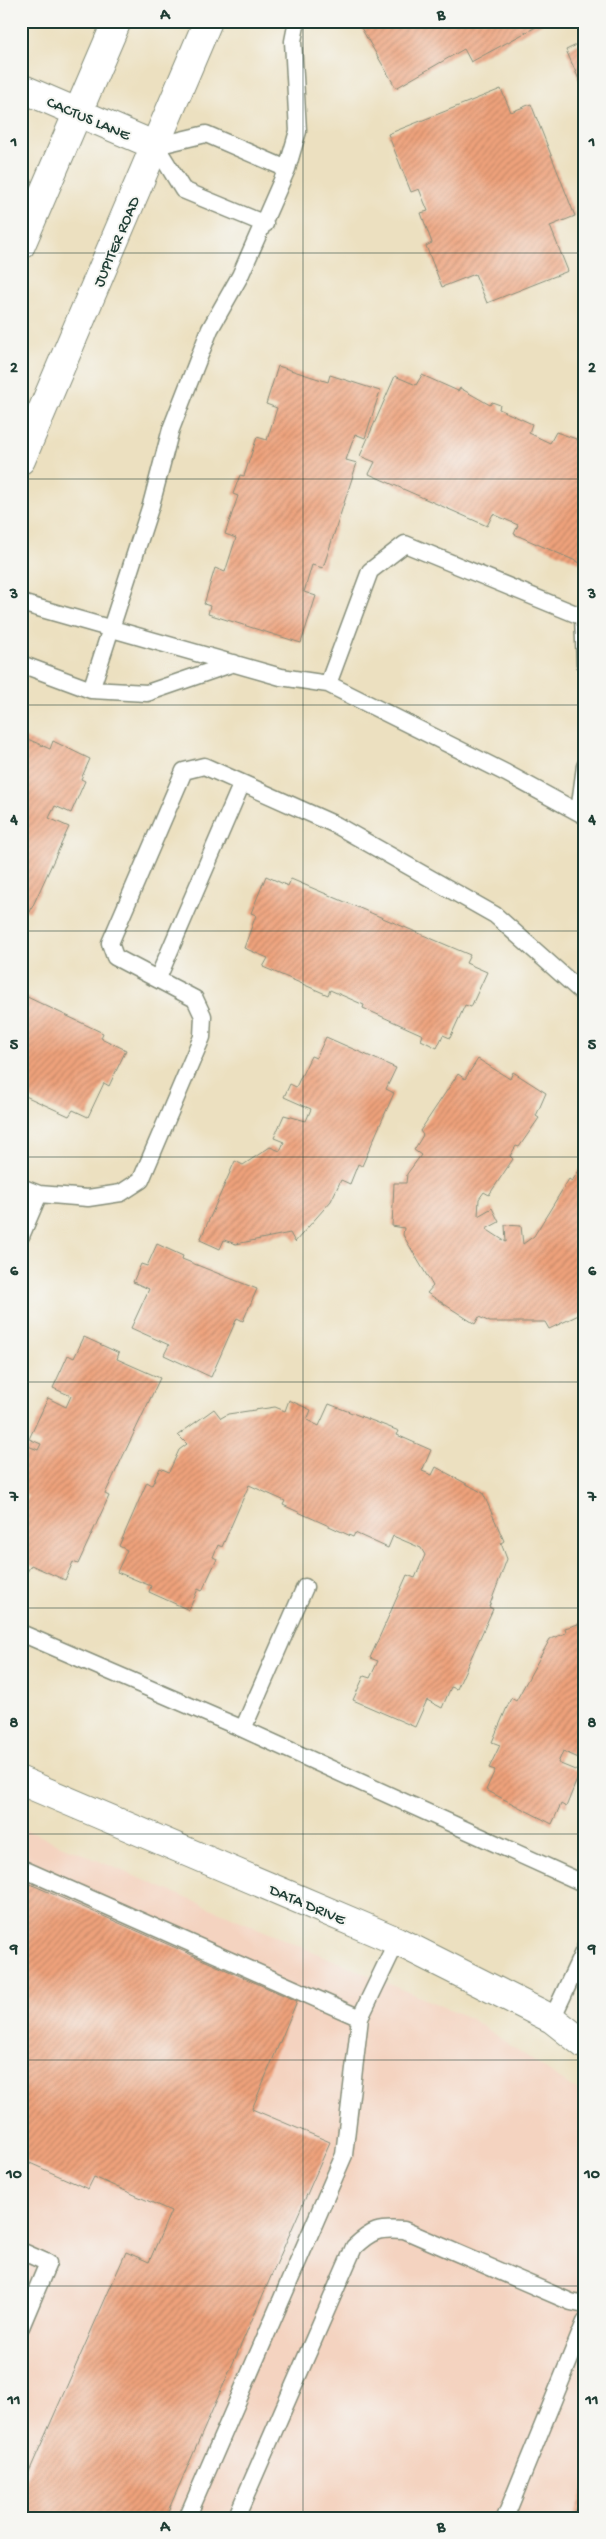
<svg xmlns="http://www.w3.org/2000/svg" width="606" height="2539" font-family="'Gochi Hand',sans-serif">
<defs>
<pattern id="building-hatch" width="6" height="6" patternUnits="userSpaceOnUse" patternTransform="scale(1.25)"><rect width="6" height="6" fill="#efa27b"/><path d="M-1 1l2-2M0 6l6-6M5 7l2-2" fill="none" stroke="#c18566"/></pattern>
</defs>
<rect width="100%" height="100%" fill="#f6f6f2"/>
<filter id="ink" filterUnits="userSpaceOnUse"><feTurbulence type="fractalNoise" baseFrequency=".02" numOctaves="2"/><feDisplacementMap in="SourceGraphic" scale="10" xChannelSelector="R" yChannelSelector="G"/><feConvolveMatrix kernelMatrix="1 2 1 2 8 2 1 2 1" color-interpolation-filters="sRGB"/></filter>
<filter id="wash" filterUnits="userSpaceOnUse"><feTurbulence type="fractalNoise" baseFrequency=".0096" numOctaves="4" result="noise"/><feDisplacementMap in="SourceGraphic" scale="20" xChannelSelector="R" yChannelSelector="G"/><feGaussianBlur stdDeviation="1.12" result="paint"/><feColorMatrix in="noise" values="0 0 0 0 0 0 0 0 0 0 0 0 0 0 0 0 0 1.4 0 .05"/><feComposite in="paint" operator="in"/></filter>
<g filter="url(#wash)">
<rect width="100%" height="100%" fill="#ece0c0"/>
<!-- built -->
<path fill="#f4d3c0" d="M 21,1828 L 470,2018 L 585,2096 L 585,2518 L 21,2518 Z"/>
<g id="blocks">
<!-- building -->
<path fill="url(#building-hatch)" d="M 357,21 L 547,21 L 471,62 L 464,49 L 396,88 Z
M 585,41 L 585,93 L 566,50 Z
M 501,89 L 511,112 L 531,104 L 575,216 L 550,226 L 568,271 L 487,303 L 475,274 L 442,287 L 426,246 L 432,243 L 421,213 L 428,211 L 419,189 L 411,192 L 388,134 Z
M 585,111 L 585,125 L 580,113 Z
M 278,366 L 328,382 L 330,375 L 380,391 L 365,438 L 355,434 L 346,460 L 357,463 L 323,568 L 312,565 L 304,592 L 316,596 L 301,643 L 208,614 L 210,606 L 204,604 L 215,568 L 225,572 L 236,538 L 225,534 L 238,496 L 233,494 L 240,475 L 244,476 L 257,437 L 267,440 L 277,408 L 266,404 Z
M 422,375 L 458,391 L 460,388 L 490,405 L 492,402 L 500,405 L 499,409 L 532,424 L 529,433 L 550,443 L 556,432 L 585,442 L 585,565 L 514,534 L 518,525 L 493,514 L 487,526 L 369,474 L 375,462 L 360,456 L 395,376 L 416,385 Z
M 21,736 L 50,749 L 53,741 L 90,759 L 81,779 L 85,781 L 71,813 L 55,806 L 49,818 L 69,827 L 30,912 L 21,909 Z
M 266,876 L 288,886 L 291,879 L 470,955 L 466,963 L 487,972 L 471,1007 L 465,1005 L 450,1038 L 443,1035 L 437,1048 L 421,1040 L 423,1035 L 363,1008 L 364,1005 L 330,990 L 328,995 L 263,967 L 268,958 L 244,948 L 256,915 L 251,913 Z
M 23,995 L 103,1033 L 101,1038 L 126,1050 L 109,1086 L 104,1083 L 88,1117 L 73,1110 L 69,1116 L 21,1094 Z
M 326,1037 L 396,1068 L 386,1089 L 394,1093 L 362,1166 L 358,1164 L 350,1184 L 341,1180 L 331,1201 L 295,1242 L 290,1233 L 236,1244 L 224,1240 L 220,1249 L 200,1240 L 235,1161 L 243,1165 L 270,1147 L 280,1151 L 284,1142 L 274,1138 L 284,1115 L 306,1121 L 311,1109 L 284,1097 L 290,1084 L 296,1087 L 311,1056 L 316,1058 Z
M 478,1059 L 510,1079 L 513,1072 L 546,1093 L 536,1116 L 539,1118 L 519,1147 L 516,1146 L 510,1156 L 513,1159 L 489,1195 L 484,1192 L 479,1199 L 478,1216 L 492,1208 L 499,1222 L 486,1229 L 506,1242 L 505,1225 L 521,1226 L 523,1244 L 534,1236 L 569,1179 L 572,1181 L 585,1162 L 585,1312 L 549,1329 L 545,1322 L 490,1322 L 479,1317 L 475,1324 L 427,1293 L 433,1286 L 403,1235 L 404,1228 L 392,1226 L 394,1183 L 406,1183 L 407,1174 L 421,1155 L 414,1150 L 423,1135 L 420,1131 L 458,1074 L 465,1079 Z
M 157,1244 L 183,1256 L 182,1259 L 257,1289 L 243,1321 L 237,1318 L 211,1377 L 164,1355 L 169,1345 L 131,1328 L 149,1289 L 133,1282 L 141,1264 L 147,1266 Z
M 84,1337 L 119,1353 L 117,1359 L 160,1378 L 105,1494 L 109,1496 L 78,1564 L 73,1562 L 65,1580 L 31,1565 L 27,1572 L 21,1569 L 21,1505 L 24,1506 L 28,1496 L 21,1493 L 21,1460 L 28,1446 L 38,1450 L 41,1444 L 29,1439 L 48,1398 L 66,1407 L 71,1396 L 53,1388 L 68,1355 L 74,1358 Z
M 289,1400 L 311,1410 L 307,1420 L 319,1426 L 329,1404 L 399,1431 L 397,1435 L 431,1450 L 422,1471 L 432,1475 L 436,1467 L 483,1493 L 504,1541 L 501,1543 L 507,1559 L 489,1607 L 493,1609 L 457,1689 L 451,1687 L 442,1708 L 427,1700 L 415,1727 L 353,1700 L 364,1676 L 370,1678 L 378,1661 L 370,1658 L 407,1575 L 415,1578 L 425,1555 L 421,1548 L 393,1536 L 388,1548 L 355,1533 L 353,1537 L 283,1505 L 285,1501 L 249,1485 L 222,1547 L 218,1545 L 213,1557 L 217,1559 L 202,1591 L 198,1589 L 189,1610 L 149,1592 L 151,1586 L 117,1572 L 127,1550 L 119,1546 L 147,1482 L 152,1485 L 160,1468 L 169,1472 L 179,1450 L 187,1444 L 178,1435 L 214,1409 L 221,1418 L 228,1414 L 275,1407 L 285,1411 Z
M 585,1622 L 585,1761 L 563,1751 L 558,1763 L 580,1772 L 566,1807 L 561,1804 L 552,1824 L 486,1790 L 495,1770 L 489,1768 L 500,1745 L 492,1742 L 511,1698 L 516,1701 L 550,1639 L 566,1633 L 565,1628 Z
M 21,1880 L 297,2001 L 252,2109 L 330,2142 L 165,2518 L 21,2518 L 21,2490 L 126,2252 L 149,2262 L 171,2211 L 94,2177 L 88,2189 L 21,2159 Z
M 585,2485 L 585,2518 L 572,2518 Z"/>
</g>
</g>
<g filter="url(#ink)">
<use href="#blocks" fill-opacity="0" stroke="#868e7a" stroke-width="1"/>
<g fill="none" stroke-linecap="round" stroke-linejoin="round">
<!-- lane casing -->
<g stroke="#868e7a" stroke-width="19">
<path id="lane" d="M 265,224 L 183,190 L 156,146 L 206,134 L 287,169
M 21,603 L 281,677 L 328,684 L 506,773 L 585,816
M 21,664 L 91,690 L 147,693 L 234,663
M 328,684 L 370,571 L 405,544 L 583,617 L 585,664
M 91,690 L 151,505 L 171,429 L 210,329 L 240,276 L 287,169 L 298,131 L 293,41 L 297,21
M 579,812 L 585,766
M 158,978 L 242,783
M 21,1187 L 39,1194 L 88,1198 L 121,1193 L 141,1180 L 202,1037 L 203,1016 L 195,999 L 115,957 L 110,943 L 184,771 L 204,766 L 336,825 L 495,915 L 585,995
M 21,1236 L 39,1194
M 21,1633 L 243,1729 L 585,1884
M 243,1729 L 305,1587
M 21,1868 L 360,2018 L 397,1941
M 552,2019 L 585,1948
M 21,2251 L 48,2263 L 21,2327
M 187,2518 L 344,2155 L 360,2018
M 236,2518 L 354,2247 C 372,2230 379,2228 404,2230 L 571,2302 L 585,2305
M 505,2518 L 585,2322"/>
</g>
<!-- street casing -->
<g stroke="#868e7a" stroke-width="30">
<path id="street" d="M 21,88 L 156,146"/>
</g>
<!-- secondary casing -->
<g stroke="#868e7a" stroke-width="30">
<path id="secondary" d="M 21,245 L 117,21
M 21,460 L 208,21
M 21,1781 L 397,1941 L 552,2019 L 585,2045"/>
</g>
<!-- lane -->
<use href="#lane" stroke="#fff" stroke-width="16"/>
<!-- street -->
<use href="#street" stroke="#fff" stroke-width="28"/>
<!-- secondary -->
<use href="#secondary" stroke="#fff" stroke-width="28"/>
</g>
</g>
<!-- grid -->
<path fill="none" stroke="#1f3d34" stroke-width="1" stroke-opacity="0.55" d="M 303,21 L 303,2518M 21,253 L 585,253M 21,479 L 585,479M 21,705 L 585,705M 21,931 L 585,931M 21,1157 L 585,1157M 21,1382 L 585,1382M 21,1608 L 585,1608M 21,1834 L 585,1834M 21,2060 L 585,2060M 21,2286 L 585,2286"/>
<g text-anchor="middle" stroke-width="4" stroke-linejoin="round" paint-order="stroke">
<!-- street labels -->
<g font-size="16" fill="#1f3d34" stroke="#f6f6f2">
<text transform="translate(89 117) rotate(23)" y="6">CACTUS LANE</text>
<text transform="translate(115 241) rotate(-67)" y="6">JUPITER ROAD</text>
<text transform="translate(308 1903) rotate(23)" y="6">DATA DRIVE</text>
</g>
</g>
<!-- margin -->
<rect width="606" height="2539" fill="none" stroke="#f6f6f2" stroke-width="55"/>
<rect x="28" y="28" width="550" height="2484" fill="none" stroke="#1f3d34" stroke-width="2"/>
<g font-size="16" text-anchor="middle" font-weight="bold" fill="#1f3d34">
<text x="165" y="19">A</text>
<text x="441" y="19">B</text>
<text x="14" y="146">1</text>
<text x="592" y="146">1</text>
<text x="14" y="372">2</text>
<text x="592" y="372">2</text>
<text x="14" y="598">3</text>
<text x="592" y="598">3</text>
<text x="14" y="824">4</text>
<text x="592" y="824">4</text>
<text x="14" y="1049">5</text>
<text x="592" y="1049">5</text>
<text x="14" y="1275">6</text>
<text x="592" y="1275">6</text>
<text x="14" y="1501">7</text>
<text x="592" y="1501">7</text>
<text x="14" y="1727">8</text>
<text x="592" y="1727">8</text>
<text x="14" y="1953">9</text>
<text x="592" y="1953">9</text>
<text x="14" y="2178">10</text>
<text x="592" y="2178">10</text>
<text x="14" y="2404">11</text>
<text x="592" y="2404">11</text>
<text x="165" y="2531">A</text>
<text x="441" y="2531">B</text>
</g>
</svg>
